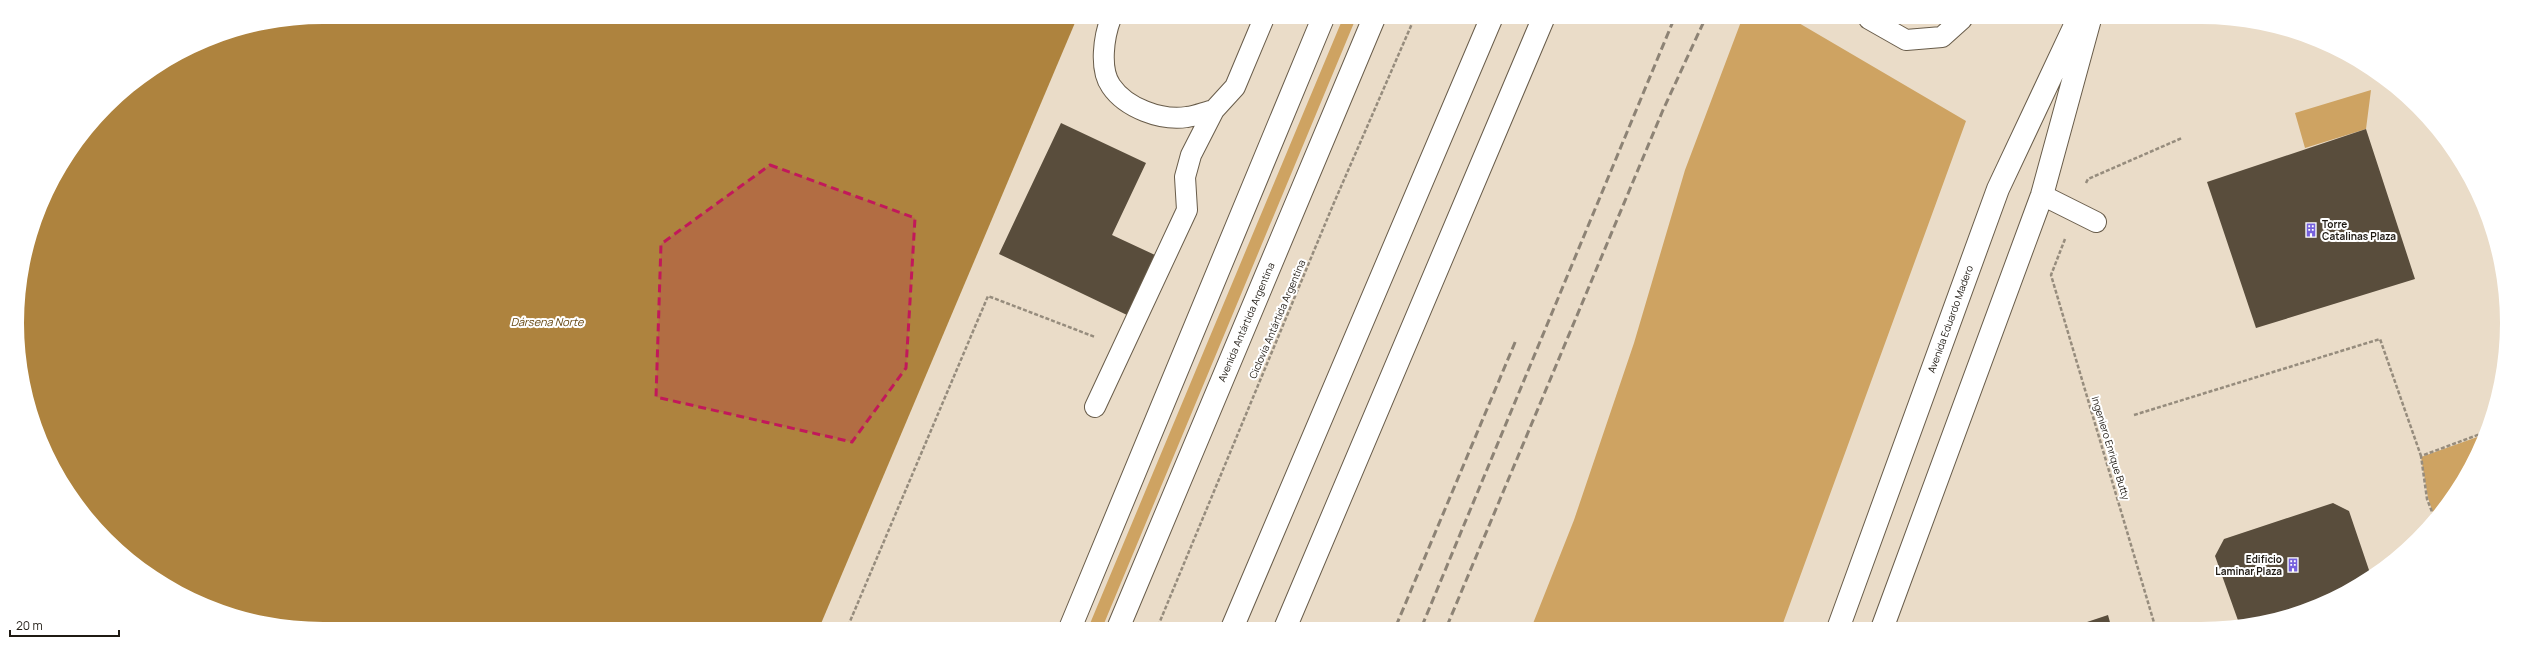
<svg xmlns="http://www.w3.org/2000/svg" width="2524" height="646" font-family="Manrope,sans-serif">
<rect width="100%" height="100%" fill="#eadcc8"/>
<!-- green -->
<path fill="#cea362" d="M 1343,18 L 1356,18 L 1103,626 L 1089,626 Z
M 1742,19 L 1792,19 L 1966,121 L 1782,626 L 1532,626 L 1574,520 L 1634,343 L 1685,170 Z
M 2371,90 L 2366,129 L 2305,148 L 2295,113 Z
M 2483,435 L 2475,459 L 2434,516 L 2428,498 L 2421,457 Z"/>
<!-- water -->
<path fill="#ae833e" d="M 323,17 L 1077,18 L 820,626 L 283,626 L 224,613 L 170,588 L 121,553 L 80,509 L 49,459 L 27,402 L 18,303 L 27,244 L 49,187 L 80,137 L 121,93 L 206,40 L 264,23 Z"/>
<!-- building -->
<path fill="#594d3c" d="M 1061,123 L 1146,163 L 1112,235 L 1155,255 L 1127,315 L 999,254 Z
M 2366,129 L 2415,279 L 2256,328 L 2207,182 Z
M 2333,503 L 2349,511 L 2370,573 L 2336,598 L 2240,626 L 2215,556 L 2224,539 Z
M 2108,615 L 2111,626 L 2075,626 Z"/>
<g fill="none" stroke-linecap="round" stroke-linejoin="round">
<!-- service casing -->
<g stroke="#685c4a" stroke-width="22">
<path id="service" d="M 1111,18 C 1104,36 1099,69 1111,86 C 1126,108 1161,121 1187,117 C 1196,116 1205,112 1214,110
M 1869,19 L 1906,40 L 1942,37 L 1962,19
M 2042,195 L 2096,222
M 1095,407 L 1187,210 L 1185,177 L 1191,155 L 1214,110 L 1235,87 L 1264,18"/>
</g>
<!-- secondary casing -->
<g stroke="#685c4a" stroke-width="24">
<path id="secondary" d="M 1071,626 L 1323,18
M 1119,626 L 1374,18
M 1839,626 L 1998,189 L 2078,19
M 1883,626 L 2042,195 L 2090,19"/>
</g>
<!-- motorway casing -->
<g stroke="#685c4a" stroke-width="24">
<path id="motorway" d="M 1233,626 L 1491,19
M 1286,626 L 1543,19"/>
</g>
<!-- path -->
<path stroke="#968c7d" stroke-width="2.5" stroke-dasharray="4 2" stroke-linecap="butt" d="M 2086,183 L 2088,179 L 2182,138
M 2065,239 L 2051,275 L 2155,626
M 2134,415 L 2380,339 L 2421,456
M 2434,517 L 2427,499 L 2421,456 L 2483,433
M 848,626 L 988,296 L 1095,337
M 1158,626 L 1333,205 L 1414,19"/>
<!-- service -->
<use href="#service" stroke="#fff" stroke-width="20"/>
<!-- secondary -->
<use href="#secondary" stroke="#fff" stroke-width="22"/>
<!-- motorway -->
<use href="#motorway" stroke="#fff" stroke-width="22"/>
<!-- rail -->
<path stroke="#8d8375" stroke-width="3" stroke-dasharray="8 4" stroke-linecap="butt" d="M 1396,626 L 1516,340
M 1422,626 L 1674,19
M 1447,626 L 1663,110 L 1705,19"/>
</g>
<!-- marked area -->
<path fill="#c2185b" fill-opacity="0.2" stroke="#c2185b" stroke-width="3" stroke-dasharray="8 5" stroke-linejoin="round" d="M 770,165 L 915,218 L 906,368 L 852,442 L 656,397 L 661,244 Z"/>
<!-- icons -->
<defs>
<g id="building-bare" transform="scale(1.08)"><path d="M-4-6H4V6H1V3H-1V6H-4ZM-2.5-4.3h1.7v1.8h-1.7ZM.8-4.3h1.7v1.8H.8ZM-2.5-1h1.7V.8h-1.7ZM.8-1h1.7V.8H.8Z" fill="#7661dc" stroke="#fff" stroke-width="2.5" paint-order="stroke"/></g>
</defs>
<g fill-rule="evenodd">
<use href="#building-bare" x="2311" y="230"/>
<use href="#building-bare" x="2293" y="565"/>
</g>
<g text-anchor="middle" stroke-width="4" stroke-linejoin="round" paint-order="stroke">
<!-- poi labels -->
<g font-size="10" font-weight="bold" fill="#1f1a13" stroke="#fff" text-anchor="start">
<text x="2322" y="228">Torre<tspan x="2322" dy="12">Catalinas Plaza</tspan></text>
<text x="2282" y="563" text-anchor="end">Edificio<tspan x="2282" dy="12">Laminar Plaza</tspan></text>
</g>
<!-- street labels -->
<g font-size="10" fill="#1f1a13" stroke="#fff">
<text transform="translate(1277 319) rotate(-67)" y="4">Ciclovía Antártida Argentina</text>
<text transform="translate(1950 319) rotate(-70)" y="4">Avenida Eduardo Madero</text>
<text transform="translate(1246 322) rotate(-67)" y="4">Avenida Antártida Argentina</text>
<text transform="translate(2111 448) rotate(73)" y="4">Ingeniero Enrique Butty</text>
</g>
<!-- water labels -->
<g font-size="11" font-style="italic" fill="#674813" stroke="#fff">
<text x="547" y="326">Dársena Norte</text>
</g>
</g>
<!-- crop -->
<path d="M0 0H2524V646H0ZM323 24H2201A299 299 0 0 1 2500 323V323A299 299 0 0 1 2201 622H323A299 299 0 0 1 24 323V323A299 299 0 0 1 323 24Z" fill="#fff" fill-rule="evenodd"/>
<!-- scale -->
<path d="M10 630v6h109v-6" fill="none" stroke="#1f1a13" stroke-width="2"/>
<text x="16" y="630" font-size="12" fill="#1f1a13" stroke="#ffffff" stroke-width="3" paint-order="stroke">20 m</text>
</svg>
